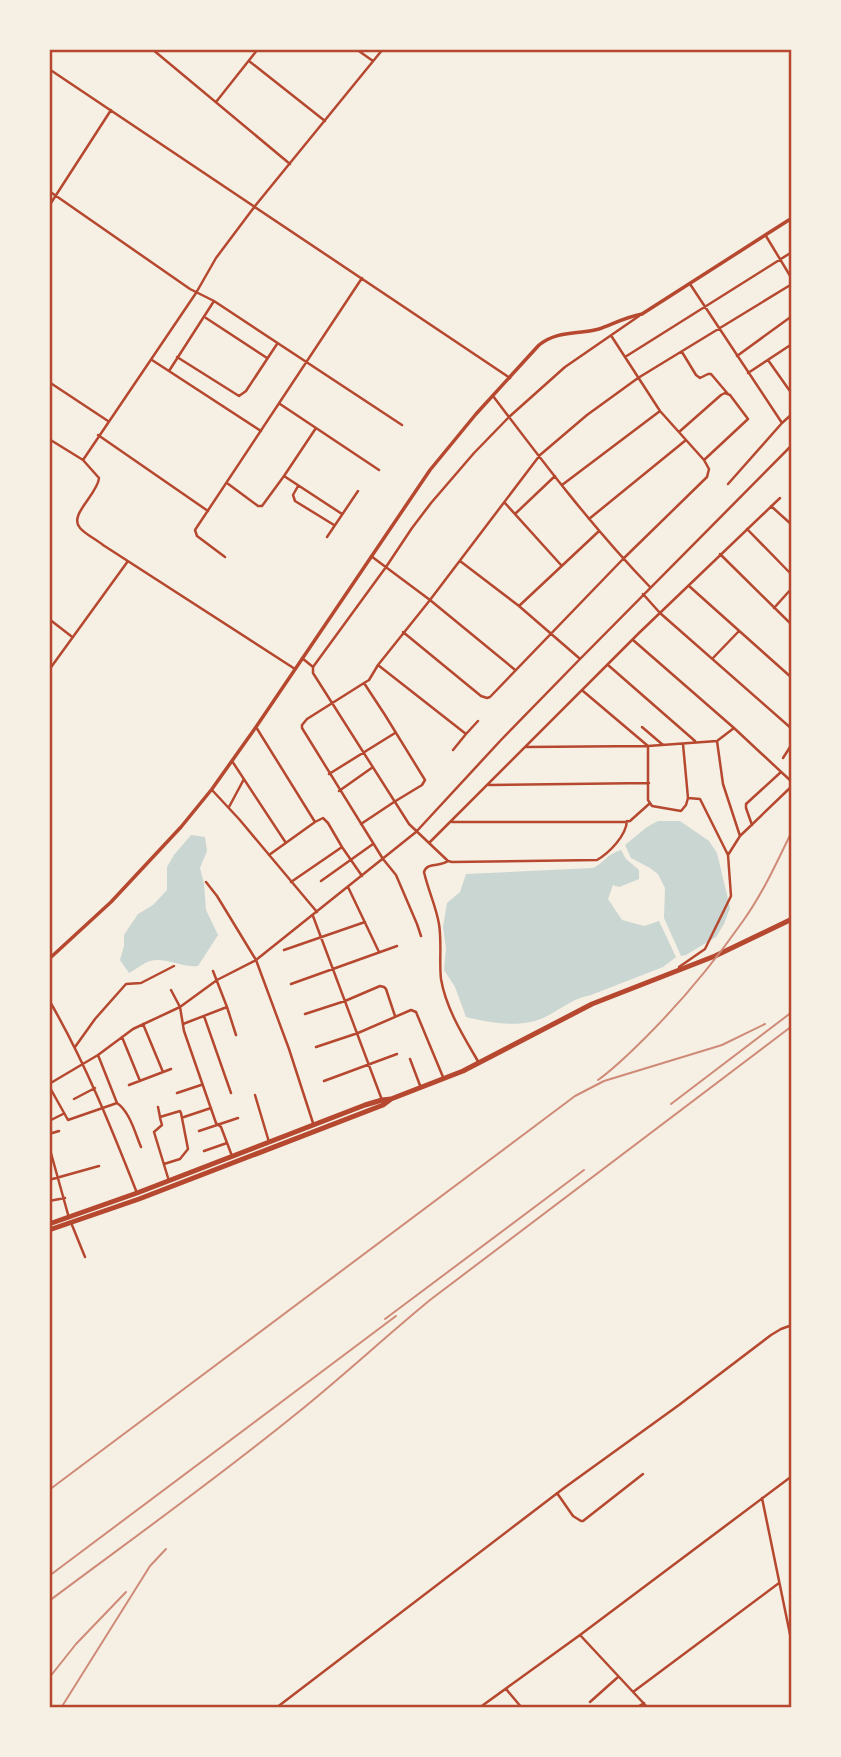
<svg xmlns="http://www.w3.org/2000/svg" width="841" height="1757" font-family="'Titillium Web',sans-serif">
<rect width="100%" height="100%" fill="#f6efe4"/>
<!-- water -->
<path fill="#c9d6d2" d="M 658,821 L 680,821 L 709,841 L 717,853 L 727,895 L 730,908 L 724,924 L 716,937 L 686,955 L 681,956 L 664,918 L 665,888 L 658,874 L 650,868 L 631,858 L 625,845 L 647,827 Z
M 191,835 L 205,837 L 207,851 L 200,868 L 204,884 L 206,910 L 218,935 L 198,966 C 182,968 166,957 150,961 C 143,963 135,970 129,973 L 120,960 L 124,946 L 124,935 L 138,914 L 153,905 L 167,890 L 167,867 L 174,855 Z
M 621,850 L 626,859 L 639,870 L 639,879 L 619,887 L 613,885 L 608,899 L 622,920 L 644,926 L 659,921 L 676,957 L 663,967 L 591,995 C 574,998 562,1008 547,1016 C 524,1029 491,1023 466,1017 L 455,987 L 444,970 L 446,949 L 443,927 L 447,903 L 460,892 L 466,874 L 593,868 C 605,862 607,854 621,850 Z"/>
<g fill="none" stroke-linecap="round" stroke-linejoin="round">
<!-- minor -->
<path stroke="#b5482f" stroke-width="2.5" d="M 152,49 L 290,164
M 356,49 L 373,61
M 249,61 L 325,121
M 49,69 L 510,378
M 216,102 L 258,49
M 49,191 L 190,289 L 214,301 L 402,425
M 49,206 L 111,110
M 766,236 L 792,279
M 690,284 L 782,423
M 206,318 L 267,358
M 682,352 L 696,375 L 700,378 L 708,374 L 711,374 L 728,394
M 737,356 L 792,316
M 177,357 L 239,396 L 246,391 L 277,344
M 625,357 L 792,252
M 152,360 L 261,431
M 768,360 L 792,394
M 169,371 L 214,301
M 748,373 L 792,344
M 49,382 L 108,421
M 493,396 C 543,462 593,528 650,587
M 280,404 L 379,470
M 679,432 L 721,395 L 725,393 L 730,395 L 748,419 L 704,460
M 98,435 L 208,511
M 49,439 L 83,460 L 99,478 C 98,494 68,515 80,528 C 86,535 96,539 103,545 L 295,669
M 83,460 L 196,293 L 216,258 L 255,206 L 383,49
M 284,476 L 342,514
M 227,483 L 258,506 L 262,506 L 284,476 L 316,428
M 728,484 L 782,423 L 792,414
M 562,485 L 660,411
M 298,486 L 293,495 L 295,501 L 334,525
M 505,503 L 561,565
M 771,506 L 792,525
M 515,514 L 555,476
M 589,519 L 686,440
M 747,529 L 792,575
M 327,537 L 358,491
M 720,554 L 792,625
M 371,556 L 430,600 L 514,669
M 225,557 L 197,536 L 195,530 L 362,278
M 460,561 L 519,606 L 579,658
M 689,586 L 792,678
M 643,594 L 660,613 L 792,729
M 519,606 L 598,532
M 774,608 L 792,588
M 49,619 L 71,636
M 403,632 L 481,696 L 487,698 L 490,697 L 623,559 L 707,477 L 709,469 L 704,460 L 660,411 L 612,337
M 633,640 L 734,728 L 792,782
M 302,658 L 313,667
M 713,658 L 739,631
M 378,665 L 430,600 L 540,455 L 587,415 L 638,378 L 792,284
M 608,665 L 695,741
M 49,670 L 128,561
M 364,683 L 369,680 L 378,665 L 466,734 L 453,750
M 583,691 L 648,746 L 648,800 L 652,806 L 681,811 L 686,805 L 688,798 L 683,744
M 256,727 L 315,822
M 642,727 L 663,745
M 466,734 L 478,721
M 717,741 L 723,784 L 740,836
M 525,747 L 648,746 L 717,741 L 734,728
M 783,758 L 792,744
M 232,761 L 286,843
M 329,774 L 395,733
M 489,785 L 649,783
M 212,790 L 239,819 L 317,912
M 339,791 L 373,767
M 229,807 L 244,779
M 627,821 C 626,836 609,853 597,860 L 452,862 L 448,861 L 409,824 L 313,673 L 313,667 L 386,567 L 412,528 L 431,503 L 474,453 L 509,417 L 565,367 L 639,316
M 452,822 L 624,822 L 630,821 L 649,804
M 361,824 L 394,802 L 422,785 L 425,780 L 385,715 L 364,683 L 307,719 L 302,725 L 302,728 L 383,859 L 396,875 L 417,924 L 421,936
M 752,825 L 746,808 L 746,804 L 781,772
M 429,843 L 639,633 L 780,498
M 269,855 L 315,822 L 323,818 L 328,823 L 342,847 L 362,876
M 728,855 L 740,836 L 792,786
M 448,861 C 440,867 427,862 424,872 C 428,890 436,906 439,924 C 442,943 439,961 441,979 C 446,1009 464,1037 479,1063
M 321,881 L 373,844
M 206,882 L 217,896 L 256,960 L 289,1049 L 313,1123
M 291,882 L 342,847
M 348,887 L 379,952
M 313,916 L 382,1100
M 284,950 L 365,922
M 679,967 L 705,949 L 731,896 L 728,855 L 700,799 L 688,798
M 213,971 L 227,1007 L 236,1035
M 291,984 L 397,946
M 171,990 L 180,1007 L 184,1031 L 216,1123 L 221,1127 L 232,1156
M 49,1000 C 85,1062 111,1127 137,1193
M 305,1014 L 345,1001 L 380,986 L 384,987 L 386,989 L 395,1016
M 204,1016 L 231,1093
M 143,1024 L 163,1072
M 183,1024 L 227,1007
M 122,1037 L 140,1081
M 75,1047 L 95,1019 L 126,984 L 141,983 L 174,966
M 316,1047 L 358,1033 L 411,1010 L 416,1012 L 443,1077
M 98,1055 L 117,1103
M 410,1059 L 421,1088
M 324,1081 L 397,1054
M 49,1084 L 98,1055 L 133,1029 L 180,1007 L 217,980 L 256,960 L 416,832 L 501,740 L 580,659 L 792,445
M 129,1085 L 171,1069
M 49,1086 L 68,1120 L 117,1103 C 130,1112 135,1133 141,1147
M 177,1093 L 201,1085
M 255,1095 L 269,1142
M 74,1099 L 95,1088
M 158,1107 L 160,1117 L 180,1111 L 181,1113 L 188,1149 L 180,1159 L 164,1164
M 184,1117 L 211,1108
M 160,1118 L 162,1125 L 154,1132 L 169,1181
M 49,1121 L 63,1114
M 199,1131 L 238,1118
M 49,1134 L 59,1131
M 49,1146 L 69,1218
M 204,1151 L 227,1143
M 49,1180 L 99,1166
M 49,1201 L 65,1198
M 72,1225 L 85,1257
M 557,1493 L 573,1516 L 581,1521 L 583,1521 L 643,1474
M 762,1498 L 792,1644
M 580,1635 L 648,1708
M 506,1689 L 522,1708
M 633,1692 L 779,1583
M 590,1702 L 618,1677
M 276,1708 L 564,1488 L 679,1405 L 771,1335 L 781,1329 L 792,1325
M 479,1708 L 580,1635 L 792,1476
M 636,1708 L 644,1703"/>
<!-- tertiary -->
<path stroke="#b5482f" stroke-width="3.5" d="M 49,959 L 111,902 L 181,827 L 212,789 L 256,727 L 430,470 L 476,414 L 539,345 C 558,330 577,335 599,329 C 613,324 626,317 642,314 L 792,218"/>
<!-- trunk -->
<path stroke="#b5482f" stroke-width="5" d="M 49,1224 L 137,1193 L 365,1105 L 382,1100 L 391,1099
M 49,1230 L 139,1199 L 383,1105 L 391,1099 L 463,1071 L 592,1004 L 715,956 L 792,919"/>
<!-- rail -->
<path stroke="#cf8b77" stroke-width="2" d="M 598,1080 C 615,1068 631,1052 646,1037 C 680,1003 715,961 743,921 C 763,893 777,862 792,831
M 671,1104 L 792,1012
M 385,1319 L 584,1170
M 49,1490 L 575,1096 L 604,1081 L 722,1045 L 765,1024
M 49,1576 L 396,1316
M 49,1601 C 132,1539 216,1479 296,1414 C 342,1377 385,1337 430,1300 L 792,1026
M 49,1678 L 76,1644 L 126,1592
M 61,1708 L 150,1566 L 166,1549"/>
</g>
<!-- border -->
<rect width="841" height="1757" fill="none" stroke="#f6efe4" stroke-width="102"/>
<rect x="51" y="51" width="739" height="1655" fill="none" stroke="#b5482f" stroke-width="2.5"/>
</svg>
